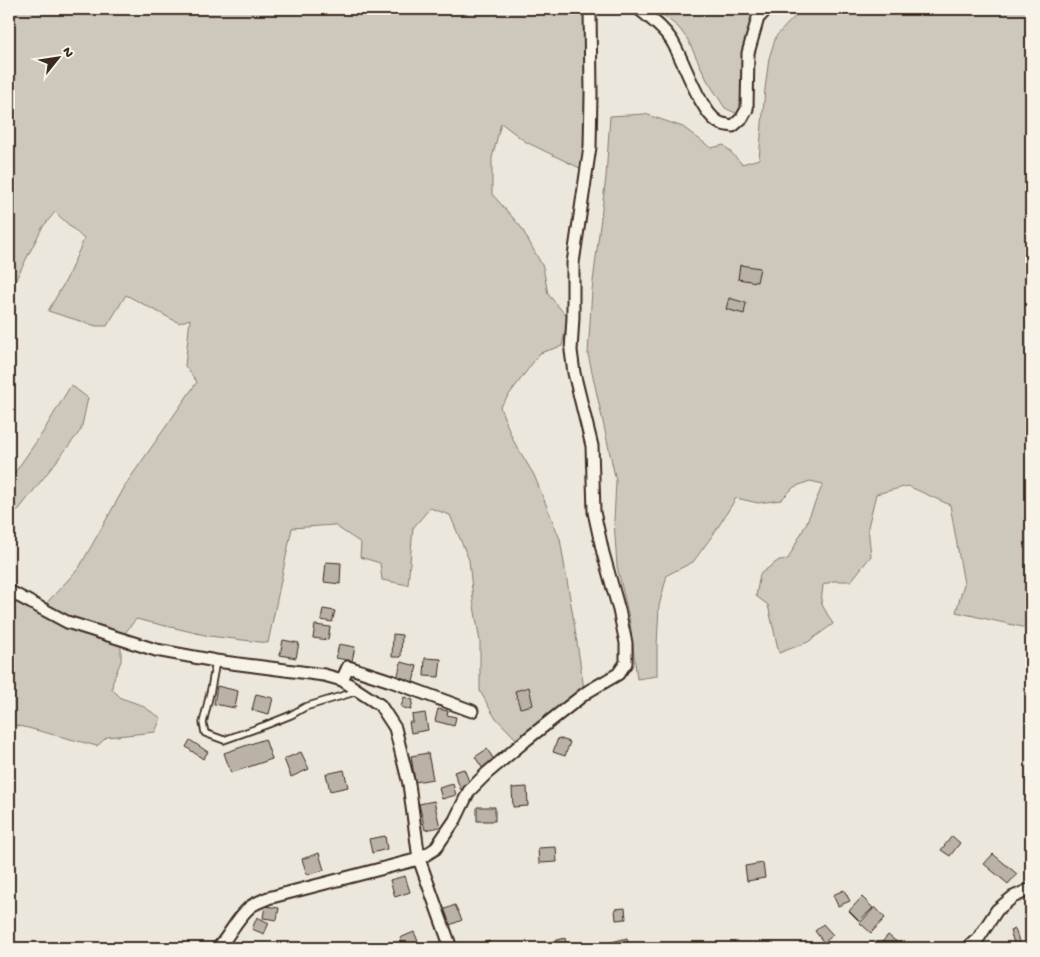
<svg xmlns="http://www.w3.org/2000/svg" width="1040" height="957" font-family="'Gochi Hand',sans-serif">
<rect width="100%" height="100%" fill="#ece7dc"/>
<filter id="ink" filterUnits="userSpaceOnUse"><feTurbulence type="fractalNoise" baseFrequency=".02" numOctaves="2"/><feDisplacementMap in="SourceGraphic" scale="10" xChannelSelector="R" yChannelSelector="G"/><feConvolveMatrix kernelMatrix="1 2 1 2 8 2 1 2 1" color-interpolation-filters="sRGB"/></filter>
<g filter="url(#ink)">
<!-- green -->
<path fill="#cec8bc" stroke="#84796d" d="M 9,9 L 594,9 L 586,171 L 526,142 L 501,123 L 492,158 L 492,194 L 521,227 L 543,267 L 548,294 L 568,318 L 562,346 L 540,353 L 500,407 L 513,440 L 534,475 L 560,539 L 573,616 L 584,689 L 517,740 L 494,716 L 480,691 L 480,642 L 473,600 L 469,560 L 450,515 L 430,508 L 413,528 L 408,585 L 382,580 L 380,563 L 360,557 L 361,543 L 334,525 L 292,528 L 268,643 L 209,636 L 136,619 L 121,638 L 121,661 L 113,681 L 112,689 L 121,698 L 141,705 L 161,718 L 155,732 L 107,737 L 97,746 L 28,728 L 9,724 L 9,596 L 41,609 L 79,568 L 128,481 L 197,382 L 185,366 L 190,319 L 179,323 L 126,295 L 107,326 L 96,326 L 48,311 L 66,280 L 84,239 L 55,212 L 42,228 L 9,293 Z
M 656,9 L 776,9 L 760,27 L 753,55 L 742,116 L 725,108 L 707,80 L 688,40 L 679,28 Z
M 802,9 L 1031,9 L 1031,629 L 956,612 L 964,584 L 950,505 L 908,486 L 876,494 L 868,527 L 871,556 L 851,581 L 833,581 L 823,585 L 821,603 L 833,624 L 808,642 L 779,653 L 768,605 L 756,596 L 760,574 L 779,560 L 788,559 L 806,524 L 823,484 L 810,481 L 794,487 L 781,500 L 758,503 L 736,498 L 715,532 L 693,562 L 667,575 L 659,606 L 657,646 L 657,676 L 637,679 L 630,622 L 617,566 L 614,521 L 616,481 L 588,354 L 592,290 L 606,177 L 610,116 L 645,114 L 683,127 L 711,148 L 724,145 L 742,164 L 759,159 L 765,89 L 769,58 L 776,36 Z
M 71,385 L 88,398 L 81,430 L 9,522 L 9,481 L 43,432 Z"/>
<!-- building -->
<path fill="#bab2a7" stroke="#3b2a1e" d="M 740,265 L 760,268 L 757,282 L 738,279 Z
M 729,298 L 746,303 L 744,314 L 726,309 Z
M 326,562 L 341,563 L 340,584 L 324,582 Z
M 323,609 L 335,611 L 332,622 L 321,620 Z
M 315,625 L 330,627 L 328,640 L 313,638 Z
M 393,634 L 402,635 L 401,657 L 392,657 Z
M 283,640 L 299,643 L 296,658 L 280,655 Z
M 339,644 L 355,647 L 352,661 L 336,658 Z
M 425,658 L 441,659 L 439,677 L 424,676 Z
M 401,662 L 417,666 L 413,682 L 397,679 Z
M 217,686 L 238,691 L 235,708 L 214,704 Z
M 529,687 L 533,705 L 520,708 L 515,691 Z
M 256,694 L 273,698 L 269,714 L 252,710 Z
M 404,697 L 413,700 L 411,710 L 401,707 Z
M 438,709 L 448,711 L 447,715 L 456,717 L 454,726 L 435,721 Z
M 425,713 L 428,730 L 411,733 L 409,722 L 413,722 L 412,715 Z
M 558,738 L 570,742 L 565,756 L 553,752 Z
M 265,739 L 272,759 L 231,773 L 224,753 Z
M 190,740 L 208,752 L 203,759 L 186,747 Z
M 487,749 L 495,761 L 483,769 L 475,757 Z
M 301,752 L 309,769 L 291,777 L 284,759 Z
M 428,753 L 433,779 L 415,782 L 411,756 Z
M 464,769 L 471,786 L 461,790 L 454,772 Z
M 344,770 L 348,787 L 330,791 L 326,774 Z
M 453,784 L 456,795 L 442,799 L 439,788 Z
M 527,787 L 528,806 L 513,807 L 512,788 Z
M 434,801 L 440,827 L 425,830 L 419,804 Z
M 477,807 L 495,807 L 495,821 L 477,821 Z
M 385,836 L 387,849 L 372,853 L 369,839 Z
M 952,836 L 960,843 L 950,856 L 941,850 Z
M 556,847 L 557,862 L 539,863 L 538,848 Z
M 319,853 L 324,870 L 307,875 L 302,859 Z
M 993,854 L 1017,874 L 1008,884 L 984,864 Z
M 763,863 L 765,878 L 747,881 L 745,866 Z
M 405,876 L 410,892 L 395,897 L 390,880 Z
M 844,890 L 850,901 L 838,906 L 833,895 Z
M 862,897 L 873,908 L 859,921 L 849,911 Z
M 455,905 L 462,920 L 450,925 L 443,910 Z
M 265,906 L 279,908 L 277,920 L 263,918 Z
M 875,907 L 885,918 L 871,933 L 860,923 Z
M 625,908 L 626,919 L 616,920 L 615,909 Z
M 257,917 L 269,923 L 264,934 L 252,929 Z
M 823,924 L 833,935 L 824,943 L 815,931 Z
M 1015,929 L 1020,944 L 1015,946 L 1010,931 Z
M 414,932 L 421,948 L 404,948 L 400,938 Z
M 888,935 L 903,947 L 903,948 L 877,948 Z
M 565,938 L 567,948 L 548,948 L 547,943 Z
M 627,938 L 629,948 L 609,948 L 608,943 Z
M 489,941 L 492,948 L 475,948 L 474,946 Z"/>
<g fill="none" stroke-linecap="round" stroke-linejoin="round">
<!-- lane casing -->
<g stroke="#3b2a1e" stroke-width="9">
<path id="lane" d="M 216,661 L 211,689 L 203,723 L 205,733 L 224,740 L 266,725 L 291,715 L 305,707 L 358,691"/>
</g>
<!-- street casing -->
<g stroke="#3b2a1e" stroke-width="15">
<path id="street" d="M 639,9 C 651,19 664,28 672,41 C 684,61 700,111 718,122 C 723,125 728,125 733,126 L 742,118 L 747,109 L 748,53 L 758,18 L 767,9
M 9,591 L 67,622 L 156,650 L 216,661 L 324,675 L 342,680 L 380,705 L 395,728 L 409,784 L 419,859 L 451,948
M 342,680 L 348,667 L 391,681 L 472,711
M 218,948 C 230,935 236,919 250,907 C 255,903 262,901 268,898 L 419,859 L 435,849 L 455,820 L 469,791 L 487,773 L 526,740 L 587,692 L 618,674 L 626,663 L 626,643 L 619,610 L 603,553 L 594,512 L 592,446 L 574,373 L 571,351 L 573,317 L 573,263 L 590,147 L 591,94 L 590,9
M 967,948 L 978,939 L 997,910 L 1013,897 L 1031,889"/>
</g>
<!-- lane -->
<use href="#lane" stroke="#f7f3e8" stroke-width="5.5"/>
<!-- street -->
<use href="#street" stroke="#f7f3e8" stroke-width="11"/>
</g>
</g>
<!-- margin -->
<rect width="1040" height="957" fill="none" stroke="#f7f3e8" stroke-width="30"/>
<rect x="15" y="15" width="1010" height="927" fill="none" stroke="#3b2a1e" stroke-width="2" filter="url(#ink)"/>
<!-- north arrow -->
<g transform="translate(58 58) rotate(60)" stroke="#f7f3e8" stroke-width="4" paint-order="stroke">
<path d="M0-4L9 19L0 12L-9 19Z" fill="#3b2a1e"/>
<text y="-8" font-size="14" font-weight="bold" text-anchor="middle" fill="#3b2a1e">N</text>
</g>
</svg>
